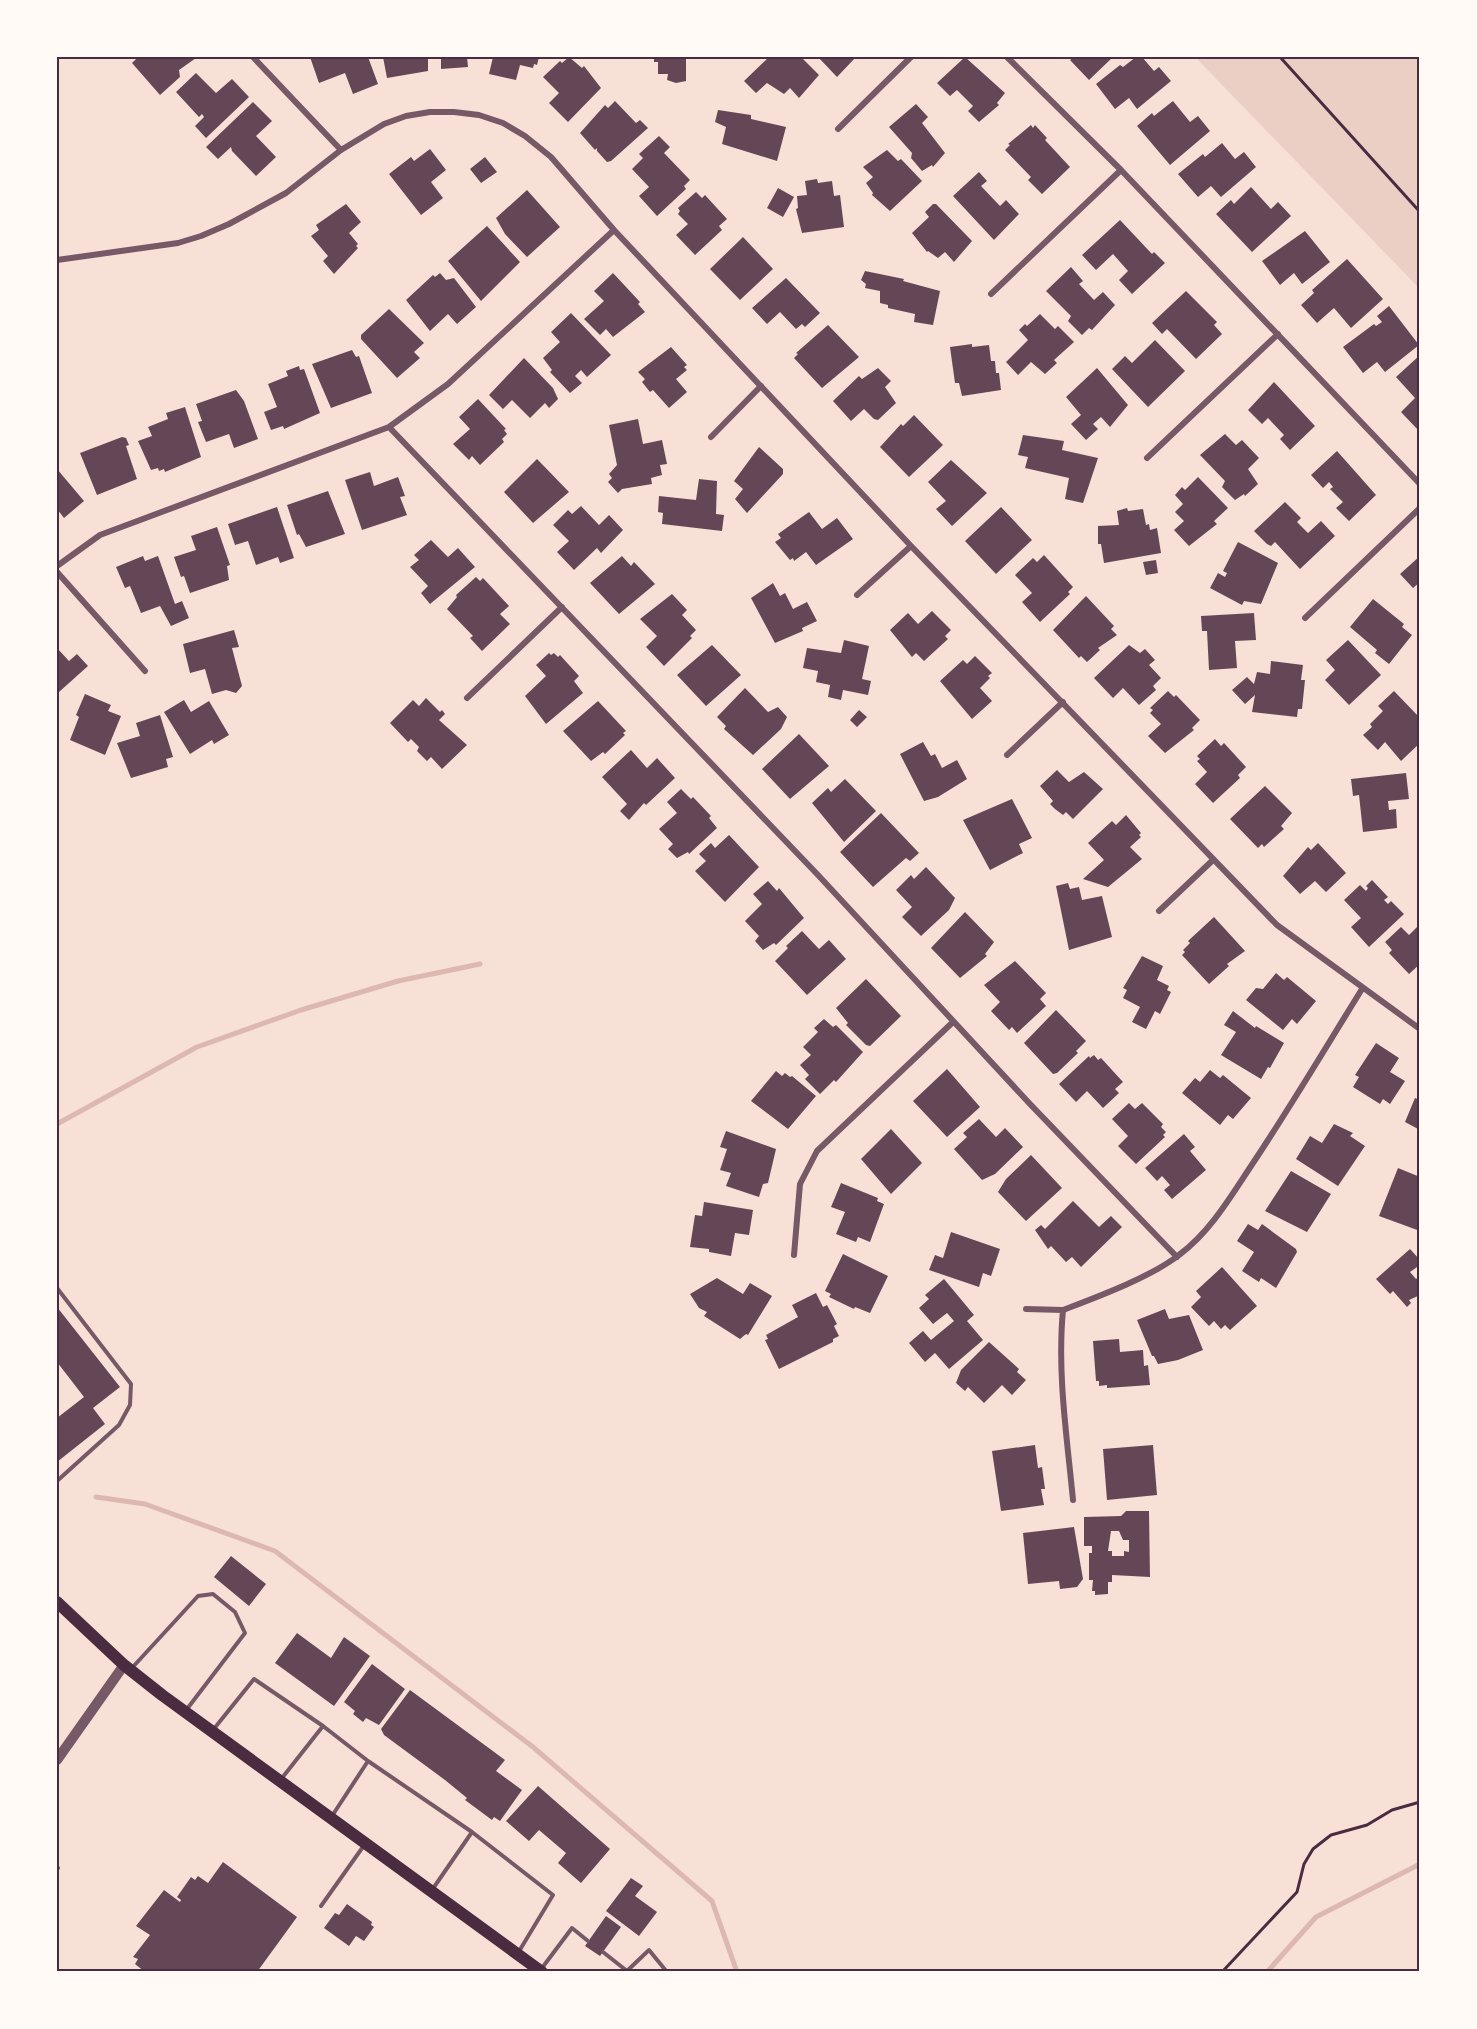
<svg xmlns="http://www.w3.org/2000/svg" width="1477" height="2029" font-family="'Roboto Condensed',sans-serif">
<rect width="100%" height="100%" fill="#f7e1d7"/>
<!-- green -->
<path fill="#ebcfc5" d="M 1195,57 L 1420,57 L 1420,289 Z"/>
<g fill="none" stroke-linecap="round" stroke-linejoin="round">
<!-- stream -->
<path stroke="#dcb8b0" stroke-width="5" d="M 57,1124 L 197,1047 L 301,1010 L 398,981 L 480,964
M 96,1497 L 145,1504 L 275,1551 L 533,1747 L 712,1901 L 737,1972
M 1267,1972 L 1316,1917 L 1420,1864"/>
</g>
<!-- building -->
<path fill="#644757" fill-rule="evenodd" d="M 138,57 L 194,57 L 196,58 L 179,70 L 180,77 L 160,95 L 132,63 Z
M 310,57 L 368,57 L 378,84 L 353,94 L 345,73 L 319,83 Z
M 383,57 L 428,57 L 428,71 L 387,78 Z
M 441,57 L 467,57 L 468,67 L 441,69 Z
M 493,57 L 539,57 L 537,65 L 534,64 L 533,68 L 520,65 L 516,80 L 489,74 Z
M 569,57 L 582,68 L 584,66 L 601,88 L 568,122 L 549,103 L 559,93 L 543,77 L 560,61 L 562,63 Z
M 654,57 L 686,57 L 686,81 L 676,83 L 667,80 L 668,74 L 658,74 L 658,62 L 654,62 Z
M 769,57 L 801,57 L 819,75 L 799,98 L 790,88 L 784,94 L 767,83 L 756,93 L 744,81 Z
M 818,57 L 856,57 L 837,77 Z
M 965,57 L 1005,93 L 997,103 L 999,105 L 979,122 L 968,111 L 973,106 L 957,90 L 950,96 L 937,83 Z
M 1074,57 L 1113,57 L 1089,80 L 1070,60 Z
M 1136,57 L 1142,57 L 1154,71 L 1159,67 L 1171,81 L 1137,109 L 1129,98 L 1115,109 L 1096,84 L 1120,65 L 1123,67 Z
M 196,73 L 216,93 L 232,79 L 249,97 L 206,138 L 195,126 L 204,117 L 202,114 L 199,117 L 176,92 Z
M 615,101 L 636,123 L 640,120 L 648,128 L 611,161 L 607,162 L 597,151 L 597,148 L 595,150 L 580,133 L 605,105 L 608,108 Z
M 1173,101 L 1190,122 L 1198,116 L 1210,131 L 1170,165 L 1137,126 L 1152,113 L 1154,116 Z
M 253,102 L 272,121 L 256,136 L 276,157 L 256,176 L 232,151 L 231,147 L 218,159 L 206,147 Z
M 916,104 L 928,117 L 922,123 L 945,153 L 933,167 L 932,165 L 922,171 L 911,158 L 912,153 L 889,127 Z
M 718,110 L 751,115 L 751,119 L 786,127 L 777,161 L 722,144 L 726,127 L 715,122 Z
M 1031,125 L 1033,128 L 1035,125 L 1047,138 L 1045,140 L 1070,167 L 1042,194 L 1028,180 L 1031,177 L 1005,150 L 1010,145 L 1008,144 Z
M 659,136 L 670,147 L 664,153 L 690,180 L 684,186 L 686,189 L 657,216 L 639,196 L 649,187 L 632,169 L 643,158 L 639,154 Z
M 1222,143 L 1235,159 L 1244,152 L 1256,167 L 1221,197 L 1211,186 L 1198,197 L 1178,174 L 1203,154 L 1205,157 Z
M 430,149 L 446,170 L 431,182 L 443,198 L 421,215 L 389,174 L 411,157 L 414,161 Z
M 887,150 L 898,161 L 901,159 L 922,181 L 890,211 L 872,195 L 873,193 L 866,183 L 873,177 L 863,167 Z
M 485,157 L 497,172 L 481,183 L 470,169 Z
M 979,172 L 987,181 L 981,186 L 1000,206 L 1006,200 L 1019,214 L 994,240 L 953,196 Z
M 817,179 L 818,183 L 832,181 L 834,196 L 840,195 L 844,227 L 802,233 L 796,209 L 798,208 L 797,196 L 807,195 L 805,181 Z
M 1251,187 L 1271,209 L 1278,202 L 1291,216 L 1252,252 L 1216,214 L 1231,200 L 1234,204 Z
M 778,188 L 794,197 L 783,217 L 767,208 Z
M 527,190 L 560,227 L 527,257 L 505,234 L 496,218 Z
M 696,192 L 702,198 L 705,195 L 727,219 L 719,226 L 722,230 L 695,255 L 676,235 L 688,224 L 678,214 L 680,211 L 678,208 Z
M 346,204 L 361,222 L 349,233 L 358,244 L 356,246 L 358,248 L 334,274 L 323,261 L 328,256 L 311,236 L 319,230 L 316,225 Z
M 933,204 L 936,204 L 972,241 L 954,262 L 945,252 L 938,258 L 928,251 L 927,252 L 912,233 L 929,217 L 925,212 Z
M 1120,220 L 1152,254 L 1154,252 L 1165,263 L 1132,294 L 1119,280 L 1128,271 L 1113,254 L 1096,270 L 1082,255 Z
M 487,226 L 520,262 L 481,301 L 448,261 Z
M 1305,231 L 1330,262 L 1302,284 L 1294,273 L 1280,285 L 1262,261 Z
M 743,237 L 773,269 L 740,300 L 710,269 Z
M 1347,259 L 1383,299 L 1351,328 L 1334,308 L 1317,323 L 1301,305 L 1314,293 L 1312,290 Z
M 1071,267 L 1083,281 L 1079,284 L 1094,300 L 1103,292 L 1115,305 L 1092,330 L 1089,328 L 1082,335 L 1068,321 L 1071,316 L 1046,291 Z
M 865,271 L 904,279 L 903,281 L 940,291 L 933,325 L 914,322 L 915,314 L 888,308 L 888,305 L 880,303 L 880,291 L 865,288 L 866,284 L 861,280 Z
M 440,273 L 446,280 L 454,278 L 476,307 L 457,324 L 448,314 L 430,331 L 406,300 L 433,275 L 435,277 Z
M 613,273 L 640,302 L 638,304 L 645,312 L 613,337 L 606,329 L 600,335 L 584,319 L 604,301 L 594,291 Z
M 786,278 L 820,313 L 805,327 L 802,324 L 796,329 L 780,312 L 767,324 L 752,308 Z
M 1186,291 L 1217,322 L 1214,325 L 1222,334 L 1196,359 L 1167,329 L 1162,334 L 1152,323 Z
M 1389,306 L 1419,345 L 1385,372 L 1377,362 L 1363,373 L 1343,347 L 1374,324 L 1376,326 L 1382,322 L 1377,316 Z
M 389,309 L 424,343 L 414,352 L 420,358 L 397,378 L 361,339 L 361,335 Z
M 571,313 L 611,355 L 587,377 L 581,370 L 575,376 L 582,383 L 570,393 L 550,372 L 552,370 L 543,358 L 560,342 L 551,332 Z
M 1040,314 L 1055,329 L 1058,326 L 1074,342 L 1054,360 L 1057,363 L 1045,374 L 1031,362 L 1018,375 L 1006,362 L 1028,340 L 1019,330 L 1025,324 L 1027,326 Z
M 828,325 L 859,357 L 822,388 L 794,358 L 798,354 L 796,353 Z
M 1155,340 L 1185,371 L 1148,407 L 1112,369 L 1125,356 L 1132,363 Z
M 972,344 L 972,347 L 989,345 L 991,361 L 995,361 L 996,373 L 999,373 L 1001,390 L 962,396 L 959,383 L 955,383 L 950,347 Z
M 671,347 L 687,365 L 684,367 L 687,370 L 676,379 L 687,392 L 669,408 L 653,390 L 650,392 L 642,382 L 645,379 L 638,372 Z
M 352,350 L 356,357 L 359,356 L 372,393 L 331,408 L 312,364 Z
M 1420,355 L 1420,430 L 1419,431 L 1401,412 L 1415,398 L 1396,377 Z
M 524,358 L 553,388 L 558,399 L 549,408 L 545,403 L 530,418 L 512,400 L 503,409 L 489,395 Z
M 299,366 L 300,370 L 304,369 L 320,413 L 284,429 L 283,426 L 271,430 L 264,412 L 277,407 L 268,384 L 288,376 L 286,371 Z
M 878,368 L 891,381 L 885,387 L 896,403 L 878,420 L 874,419 L 864,409 L 851,421 L 833,401 L 859,376 L 862,379 Z
M 1097,368 L 1128,405 L 1110,427 L 1101,417 L 1093,424 L 1098,429 L 1086,440 L 1071,424 L 1081,415 L 1066,397 Z
M 1274,382 L 1315,426 L 1290,450 L 1280,439 L 1284,435 L 1268,418 L 1262,424 L 1248,410 Z
M 236,390 L 244,401 L 258,439 L 234,448 L 229,434 L 206,442 L 198,422 L 202,421 L 196,404 Z
M 478,399 L 506,429 L 504,430 L 507,434 L 502,439 L 504,442 L 480,465 L 472,456 L 469,460 L 453,444 L 470,429 L 459,417 Z
M 185,407 L 201,457 L 165,472 L 164,469 L 159,471 L 158,468 L 151,470 L 138,441 L 152,436 L 148,427 L 168,419 L 166,413 Z
M 914,415 L 943,445 L 909,477 L 880,447 L 901,424 L 903,426 Z
M 638,419 L 643,444 L 662,440 L 667,464 L 660,465 L 662,475 L 651,478 L 652,484 L 622,489 L 618,493 L 608,482 L 612,478 L 609,474 L 617,465 L 609,425 Z
M 1225,434 L 1236,445 L 1242,440 L 1259,458 L 1248,469 L 1258,484 L 1245,496 L 1244,494 L 1235,500 L 1222,487 L 1225,481 L 1200,455 Z
M 1023,435 L 1064,441 L 1062,450 L 1098,458 L 1083,503 L 1065,499 L 1069,478 L 1025,468 L 1028,457 L 1018,455 Z
M 122,437 L 126,438 L 129,445 L 126,446 L 137,479 L 97,495 L 80,453 Z
M 759,447 L 783,469 L 783,474 L 747,513 L 735,499 L 743,489 L 734,481 Z
M 1337,451 L 1376,495 L 1349,521 L 1336,508 L 1343,502 L 1330,489 L 1333,487 L 1329,482 L 1323,488 L 1311,475 Z
M 537,459 L 569,492 L 533,523 L 504,492 Z
M 951,460 L 987,493 L 952,526 L 936,509 L 946,501 L 928,482 Z
M 57,469 L 84,501 L 64,518 L 57,509 Z
M 370,472 L 374,486 L 398,477 L 405,496 L 400,497 L 407,515 L 362,530 L 345,480 Z
M 1198,477 L 1228,508 L 1214,521 L 1217,524 L 1189,546 L 1174,530 L 1184,521 L 1175,512 L 1183,504 L 1175,495 L 1182,487 L 1185,490 Z
M 699,479 L 717,481 L 716,514 L 724,515 L 722,531 L 662,524 L 663,513 L 658,512 L 659,496 L 696,500 Z
M 328,491 L 345,534 L 306,547 L 299,534 L 297,535 L 287,505 Z
M 1285,502 L 1301,518 L 1297,522 L 1308,533 L 1321,521 L 1335,536 L 1300,569 L 1275,542 L 1271,546 L 1267,544 L 1254,531 Z
M 581,506 L 599,525 L 609,515 L 623,530 L 601,553 L 597,548 L 574,570 L 557,552 L 569,541 L 553,525 L 568,510 L 572,514 Z
M 277,507 L 294,558 L 280,563 L 278,557 L 256,565 L 248,541 L 235,545 L 228,524 Z
M 1001,507 L 1032,540 L 996,574 L 965,541 Z
M 1127,508 L 1128,511 L 1143,509 L 1146,525 L 1149,524 L 1150,530 L 1157,528 L 1161,553 L 1104,563 L 1101,544 L 1098,544 L 1098,526 L 1119,525 L 1117,511 Z
M 809,512 L 822,529 L 837,518 L 853,539 L 816,565 L 806,552 L 794,561 L 793,558 L 790,560 L 775,542 L 781,538 L 778,534 Z
M 217,527 L 230,565 L 227,566 L 229,580 L 190,593 L 184,576 L 181,577 L 174,557 L 196,550 L 191,536 Z
M 431,540 L 448,557 L 458,548 L 475,567 L 430,604 L 421,593 L 428,586 L 410,567 L 419,560 L 414,555 Z
M 1238,542 L 1278,563 L 1261,604 L 1244,601 L 1242,605 L 1210,588 L 1218,573 L 1225,577 L 1227,573 L 1223,571 Z
M 1044,555 L 1073,587 L 1068,592 L 1070,594 L 1040,622 L 1022,602 L 1032,593 L 1015,575 L 1033,558 L 1037,562 Z
M 143,556 L 145,561 L 158,556 L 175,604 L 182,601 L 189,618 L 171,626 L 160,606 L 141,613 L 130,586 L 125,588 L 116,567 Z
M 622,556 L 631,566 L 634,562 L 655,584 L 619,614 L 590,583 Z
M 1420,556 L 1420,582 L 1413,588 L 1400,574 Z
M 1156,560 L 1158,573 L 1146,575 L 1143,562 Z
M 476,577 L 480,581 L 483,578 L 509,606 L 500,614 L 510,624 L 482,651 L 470,638 L 473,636 L 447,609 L 457,597 L 456,595 Z
M 773,583 L 780,596 L 785,593 L 793,609 L 807,602 L 817,621 L 802,628 L 803,631 L 775,643 L 751,598 Z
M 672,594 L 687,610 L 682,615 L 696,630 L 690,636 L 692,638 L 664,666 L 646,647 L 657,636 L 640,619 Z
M 1086,596 L 1114,626 L 1111,629 L 1117,635 L 1098,648 L 1100,650 L 1087,662 L 1081,656 L 1079,658 L 1053,630 Z
M 1373,599 L 1404,624 L 1402,627 L 1412,635 L 1389,664 L 1375,653 L 1377,650 L 1350,627 Z
M 932,611 L 951,630 L 945,636 L 948,639 L 924,661 L 916,653 L 912,657 L 890,630 L 908,613 L 918,624 Z
M 1254,613 L 1256,640 L 1235,641 L 1237,668 L 1209,670 L 1207,631 L 1202,631 L 1201,616 Z
M 234,630 L 239,647 L 232,648 L 242,686 L 236,693 L 226,690 L 212,694 L 205,669 L 190,673 L 183,644 Z
M 844,640 L 869,646 L 862,679 L 871,681 L 868,695 L 843,690 L 841,700 L 828,697 L 830,685 L 816,682 L 818,671 L 803,668 L 807,648 L 841,653 Z
M 1348,640 L 1381,675 L 1349,705 L 1325,680 L 1335,670 L 1326,660 Z
M 712,645 L 741,675 L 706,706 L 677,675 Z
M 1129,645 L 1140,653 L 1145,649 L 1155,660 L 1149,665 L 1161,678 L 1153,686 L 1156,690 L 1139,705 L 1123,688 L 1113,698 L 1094,678 Z
M 57,648 L 69,661 L 77,654 L 88,666 L 59,692 Z
M 549,653 L 551,655 L 554,653 L 558,657 L 560,655 L 579,676 L 574,681 L 583,693 L 546,724 L 525,696 L 546,676 L 536,665 Z
M 975,656 L 992,673 L 988,676 L 990,678 L 980,688 L 992,701 L 972,719 L 940,681 L 963,660 L 967,664 Z
M 1271,661 L 1303,665 L 1301,680 L 1305,680 L 1302,709 L 1298,709 L 1297,717 L 1252,712 L 1255,695 L 1245,704 L 1232,690 L 1247,677 L 1254,684 L 1257,672 L 1270,674 Z
M 745,688 L 768,712 L 778,707 L 787,717 L 781,729 L 753,755 L 724,729 L 726,726 L 717,717 Z
M 1168,691 L 1174,697 L 1176,695 L 1200,720 L 1192,728 L 1194,730 L 1165,753 L 1148,736 L 1161,724 L 1150,713 L 1153,710 L 1150,708 Z
M 1394,691 L 1420,718 L 1420,743 L 1401,761 L 1385,742 L 1378,750 L 1363,735 L 1372,727 L 1370,724 L 1383,711 L 1378,706 Z
M 85,694 L 111,705 L 108,711 L 121,716 L 105,755 L 70,740 L 79,717 L 76,715 Z
M 426,698 L 440,712 L 442,710 L 445,714 L 439,720 L 467,745 L 442,769 L 431,757 L 427,761 L 417,751 L 419,747 L 411,739 L 408,742 L 390,723 L 413,700 L 419,706 Z
M 184,700 L 191,712 L 209,701 L 229,735 L 214,744 L 212,740 L 190,754 L 164,712 Z
M 598,701 L 626,731 L 623,733 L 625,735 L 605,754 L 603,752 L 591,761 L 563,731 Z
M 859,710 L 867,717 L 857,727 L 850,720 Z
M 160,715 L 173,757 L 166,759 L 168,767 L 131,778 L 117,743 L 140,736 L 136,723 Z
M 799,734 L 829,766 L 790,799 L 762,769 Z
M 1215,739 L 1221,746 L 1224,743 L 1246,767 L 1238,775 L 1240,778 L 1213,803 L 1195,784 L 1207,772 L 1197,761 L 1200,759 L 1197,756 Z
M 923,742 L 931,756 L 935,754 L 942,768 L 957,760 L 967,779 L 938,797 L 924,801 L 900,754 Z
M 631,750 L 647,768 L 657,758 L 675,778 L 646,805 L 644,803 L 629,820 L 620,811 L 627,804 L 602,777 Z
M 1057,770 L 1069,782 L 1084,772 L 1103,789 L 1073,819 L 1066,812 L 1063,815 L 1055,809 L 1050,804 L 1053,801 L 1040,786 Z
M 1406,773 L 1409,799 L 1388,801 L 1389,810 L 1396,809 L 1397,828 L 1363,832 L 1359,795 L 1353,796 L 1351,779 Z
M 845,779 L 876,811 L 844,842 L 812,803 L 828,788 L 831,792 Z
M 1265,786 L 1292,813 L 1281,826 L 1284,829 L 1264,847 L 1262,844 L 1258,848 L 1230,819 Z
M 681,789 L 691,799 L 693,797 L 711,816 L 709,818 L 717,828 L 689,854 L 688,852 L 677,858 L 668,849 L 673,844 L 659,829 L 677,813 L 667,802 Z
M 1012,799 L 1032,838 L 1019,844 L 1023,853 L 990,870 L 963,820 Z
M 881,813 L 919,853 L 910,861 L 906,858 L 873,887 L 840,852 Z
M 1126,815 L 1141,833 L 1139,835 L 1141,837 L 1130,847 L 1142,859 L 1108,887 L 1083,879 L 1104,860 L 1088,843 L 1112,821 L 1116,825 Z
M 729,835 L 759,867 L 725,902 L 695,871 L 706,861 L 699,854 L 711,843 L 715,848 Z
M 1318,843 L 1346,873 L 1326,892 L 1315,881 L 1300,894 L 1283,876 L 1308,847 L 1311,850 Z
M 926,867 L 955,898 L 949,910 L 921,936 L 902,917 L 912,907 L 896,890 L 911,875 L 914,879 Z
M 1372,880 L 1388,897 L 1384,900 L 1388,904 L 1391,901 L 1404,914 L 1369,947 L 1351,927 L 1361,918 L 1344,900 L 1360,885 L 1366,891 L 1368,888 L 1366,886 Z
M 768,881 L 777,891 L 779,888 L 804,918 L 776,945 L 774,943 L 763,950 L 755,941 L 759,936 L 745,921 L 762,904 L 753,894 Z
M 1068,883 L 1070,889 L 1079,887 L 1082,900 L 1102,896 L 1112,937 L 1069,950 L 1056,886 Z
M 965,912 L 994,942 L 985,954 L 987,956 L 960,978 L 931,948 Z
M 1214,917 L 1245,951 L 1227,964 L 1229,966 L 1209,984 L 1182,955 L 1185,952 L 1183,950 L 1190,943 L 1188,941 Z
M 1420,924 L 1420,964 L 1409,974 L 1389,953 L 1392,950 L 1385,942 L 1401,927 L 1409,935 Z
M 802,931 L 819,949 L 829,940 L 846,959 L 807,995 L 775,961 L 788,948 L 786,946 Z
M 1142,956 L 1163,966 L 1157,980 L 1169,986 L 1167,990 L 1171,992 L 1160,1014 L 1155,1011 L 1146,1029 L 1132,1022 L 1140,1007 L 1123,998 L 1127,990 L 1123,988 Z
M 1015,961 L 1046,993 L 1040,999 L 1046,1006 L 1017,1033 L 1012,1027 L 1009,1030 L 991,1011 L 1000,1002 L 984,985 Z
M 1276,973 L 1284,980 L 1287,977 L 1316,1001 L 1297,1024 L 1292,1019 L 1283,1030 L 1246,1000 L 1256,988 L 1263,989 Z
M 866,979 L 901,1016 L 870,1046 L 866,1045 L 846,1025 L 848,1023 L 836,1008 Z
M 1056,1010 L 1086,1041 L 1076,1051 L 1078,1053 L 1057,1073 L 1053,1074 L 1024,1043 Z
M 1233,1011 L 1255,1028 L 1256,1026 L 1284,1043 L 1270,1068 L 1268,1067 L 1261,1079 L 1221,1055 L 1236,1032 L 1224,1025 Z
M 824,1019 L 833,1027 L 836,1025 L 863,1052 L 836,1082 L 834,1080 L 820,1094 L 805,1079 L 809,1075 L 800,1065 L 811,1055 L 803,1047 L 818,1032 L 814,1028 Z
M 1376,1043 L 1399,1058 L 1390,1072 L 1405,1081 L 1390,1104 L 1383,1099 L 1380,1104 L 1353,1087 L 1359,1077 L 1355,1075 Z
M 1094,1055 L 1098,1060 L 1101,1058 L 1123,1082 L 1115,1089 L 1119,1093 L 1103,1108 L 1087,1091 L 1076,1102 L 1059,1084 L 1089,1056 L 1090,1058 Z
M 947,1069 L 980,1107 L 947,1137 L 913,1101 Z
M 1210,1070 L 1220,1078 L 1223,1075 L 1251,1098 L 1233,1119 L 1228,1115 L 1220,1125 L 1182,1093 L 1195,1078 L 1200,1082 Z
M 776,1071 L 782,1076 L 785,1073 L 790,1077 L 792,1076 L 816,1096 L 788,1129 L 751,1101 Z
M 1415,1098 L 1420,1100 L 1420,1130 L 1405,1122 Z
M 1129,1103 L 1135,1109 L 1142,1103 L 1163,1124 L 1161,1127 L 1166,1132 L 1163,1135 L 1165,1137 L 1136,1164 L 1118,1146 L 1128,1136 L 1112,1119 Z
M 979,1119 L 996,1137 L 1005,1128 L 1023,1147 L 995,1174 L 982,1180 L 954,1149 L 967,1137 L 963,1133 Z
M 1334,1124 L 1353,1133 L 1350,1136 L 1365,1146 L 1338,1186 L 1296,1159 L 1310,1136 L 1322,1143 Z
M 891,1129 L 922,1163 L 891,1194 L 861,1159 Z
M 726,1131 L 776,1149 L 768,1183 L 763,1184 L 759,1197 L 726,1186 L 731,1173 L 720,1170 L 727,1149 L 720,1147 Z
M 1184,1134 L 1195,1147 L 1190,1151 L 1206,1170 L 1172,1199 L 1164,1190 L 1170,1185 L 1162,1176 L 1157,1181 L 1145,1168 Z
M 1031,1155 L 1062,1188 L 1026,1221 L 998,1192 L 1006,1179 Z
M 1398,1168 L 1420,1177 L 1420,1231 L 1379,1216 Z
M 1291,1171 L 1331,1194 L 1307,1232 L 1265,1211 Z
M 841,1183 L 878,1198 L 877,1201 L 884,1204 L 870,1242 L 858,1237 L 856,1242 L 836,1234 L 845,1212 L 831,1207 Z
M 1073,1201 L 1099,1227 L 1111,1216 L 1122,1227 L 1081,1267 L 1072,1257 L 1066,1262 L 1051,1246 L 1048,1249 L 1035,1230 L 1041,1225 L 1045,1229 Z
M 704,1202 L 753,1210 L 749,1235 L 735,1233 L 731,1256 L 709,1252 L 709,1249 L 690,1247 L 695,1215 L 702,1216 Z
M 1248,1224 L 1258,1230 L 1262,1224 L 1296,1249 L 1297,1252 L 1276,1288 L 1261,1278 L 1259,1282 L 1242,1271 L 1254,1252 L 1237,1241 Z
M 951,1232 L 1000,1249 L 991,1276 L 983,1273 L 979,1287 L 929,1270 L 935,1255 L 943,1258 Z
M 1410,1249 L 1420,1260 L 1420,1265 L 1410,1272 L 1416,1279 L 1420,1276 L 1420,1295 L 1409,1300 L 1411,1303 L 1407,1307 L 1393,1291 L 1390,1294 L 1376,1279 Z
M 843,1254 L 888,1276 L 870,1313 L 855,1307 L 854,1309 L 829,1297 L 831,1294 L 825,1291 Z
M 1222,1267 L 1257,1306 L 1230,1330 L 1225,1325 L 1221,1329 L 1214,1321 L 1209,1326 L 1191,1307 L 1201,1297 L 1196,1291 Z
M 717,1278 L 743,1294 L 750,1283 L 772,1296 L 748,1335 L 746,1334 L 740,1339 L 704,1316 L 707,1312 L 699,1308 L 690,1294 Z
M 944,1279 L 974,1315 L 967,1321 L 983,1340 L 949,1369 L 935,1353 L 925,1362 L 909,1343 L 923,1331 L 931,1340 L 954,1321 L 947,1313 L 933,1324 L 919,1308 L 929,1299 L 925,1295 Z
M 816,1293 L 823,1307 L 827,1305 L 837,1324 L 834,1326 L 839,1336 L 833,1339 L 833,1342 L 779,1369 L 765,1340 L 768,1339 L 766,1335 L 798,1317 L 792,1305 Z
M 57,1307 L 120,1387 L 93,1408 L 105,1424 L 57,1462 L 57,1418 L 84,1397 L 57,1362 Z
M 1165,1309 L 1169,1319 L 1189,1315 L 1203,1350 L 1178,1360 L 1158,1364 L 1154,1356 L 1152,1356 L 1137,1320 Z
M 1119,1339 L 1120,1352 L 1143,1350 L 1144,1366 L 1148,1365 L 1150,1385 L 1107,1388 L 1107,1385 L 1099,1386 L 1099,1381 L 1096,1381 L 1093,1341 Z
M 989,1342 L 1019,1369 L 1017,1372 L 1026,1380 L 1012,1395 L 1002,1385 L 984,1403 L 968,1387 L 965,1391 L 956,1383 L 961,1370 Z
M 1035,1445 L 1038,1468 L 1042,1467 L 1045,1489 L 1041,1489 L 1044,1505 L 1001,1511 L 992,1451 Z
M 1153,1445 L 1157,1495 L 1107,1500 L 1103,1449 Z
M 1126,1511 L 1149,1511 L 1150,1577 L 1112,1575 L 1112,1582 L 1108,1582 L 1108,1594 L 1095,1595 L 1095,1591 L 1092,1591 L 1093,1580 L 1089,1580 L 1089,1553 L 1092,1553 L 1092,1546 L 1084,1546 L 1084,1517 L 1121,1516 ZM 1111,1531 L 1119,1531 L 1123,1540 L 1129,1540 L 1129,1552 L 1124,1551 L 1124,1556 L 1112,1556 L 1112,1551 L 1108,1551 Z
M 1074,1527 L 1083,1579 L 1077,1587 L 1060,1589 L 1059,1581 L 1028,1584 L 1023,1533 Z
M 231,1556 L 266,1584 L 249,1606 L 214,1577 Z
M 297,1633 L 331,1658 L 344,1637 L 370,1656 L 334,1706 L 275,1663 Z
M 372,1664 L 405,1689 L 379,1725 L 366,1718 L 363,1722 L 353,1714 L 355,1711 L 344,1702 Z
M 410,1690 L 505,1760 L 496,1771 L 522,1790 L 500,1821 L 494,1817 L 492,1820 L 465,1800 L 467,1798 L 445,1780 L 384,1735 L 381,1729 Z
M 538,1786 L 610,1849 L 581,1883 L 558,1863 L 566,1853 L 539,1830 L 529,1841 L 506,1821 Z
M 223,1862 L 297,1917 L 257,1972 L 145,1972 L 135,1964 L 138,1959 L 133,1957 L 150,1935 L 136,1926 L 164,1890 L 180,1902 L 181,1900 L 177,1897 L 191,1877 L 195,1880 L 198,1876 L 208,1883 Z
M 631,1878 L 643,1886 L 635,1896 L 657,1912 L 639,1936 L 606,1911 Z
M 347,1904 L 372,1922 L 371,1925 L 374,1927 L 364,1941 L 356,1936 L 349,1946 L 324,1928 L 335,1913 L 339,1915 Z
M 606,1916 L 621,1927 L 600,1956 L 585,1946 Z"/>
<g fill="none" stroke-linecap="round" stroke-linejoin="round">
<!-- path -->
<path stroke="#4a2c40" stroke-width="3" d="M 1280,57 L 1420,212
M 1222,1972 L 1297,1892 L 1304,1864 L 1313,1849 L 1331,1835 L 1367,1825 L 1392,1810 L 1420,1802"/>
<!-- service -->
<path stroke="#755966" stroke-width="4" d="M 57,1288 L 131,1384 L 130,1405 L 119,1425 L 57,1481
M 131,1669 L 198,1596 L 213,1594 L 235,1612 L 245,1633 L 187,1709
M 213,1730 L 254,1679 L 323,1726
M 282,1778 L 323,1726 L 368,1761
M 332,1816 L 368,1761 L 472,1832
M 57,1867 L 58,1868
M 432,1890 L 472,1832 L 553,1895 L 518,1953
M 321,1906 L 365,1844
M 603,1952 L 627,1971
M 542,1968 L 572,1928 L 588,1941
M 628,1970 L 649,1950 L 667,1972"/>
<!-- minor -->
<path stroke="#755966" stroke-width="6" d="M 253,57 L 341,150
M 1007,57 L 1121,170 L 1420,484
M 838,129 L 911,57
M 57,260 L 178,243 L 201,236 L 229,224 L 286,193 L 341,150 L 384,124 L 406,116 L 430,112 L 454,112 L 479,115 L 503,123 L 525,136 L 551,157 L 614,230 L 911,546 L 1277,925 L 1420,1029
M 991,294 L 1121,170
M 389,427 L 818,875 L 1030,1104 L 1177,1257
M 711,437 L 761,386
M 1147,458 L 1278,334
M 57,566 L 100,535 L 389,427 L 448,384 L 614,230
M 57,572 L 145,671
M 857,595 L 911,546
M 1305,618 L 1420,508
M 467,698 L 562,607
M 1007,755 L 1063,702
M 1159,911 L 1213,860
M 794,1255 L 800,1184 L 817,1151 L 953,1022
M 1026,1309 L 1063,1310
M 1073,1500 C 1067,1437 1057,1373 1063,1310 C 1097,1297 1151,1277 1179,1255 C 1211,1231 1231,1196 1253,1163 C 1291,1106 1326,1047 1362,989"/>
<!-- tertiary -->
<path stroke="#755966" stroke-width="10" d="M 57,1760 L 124,1665"/>
<!-- secondary -->
<path stroke="#4a2c40" stroke-width="12" d="M 57,1602 L 124,1665 L 162,1695 L 542,1972"/>
</g>
<!-- border -->
<rect width="1477" height="2029" fill="none" stroke="#fffaf5" stroke-width="117"/>
<rect x="58" y="58" width="1360" height="1912" fill="none" stroke="#4a2c40" stroke-width="2"/>
</svg>
